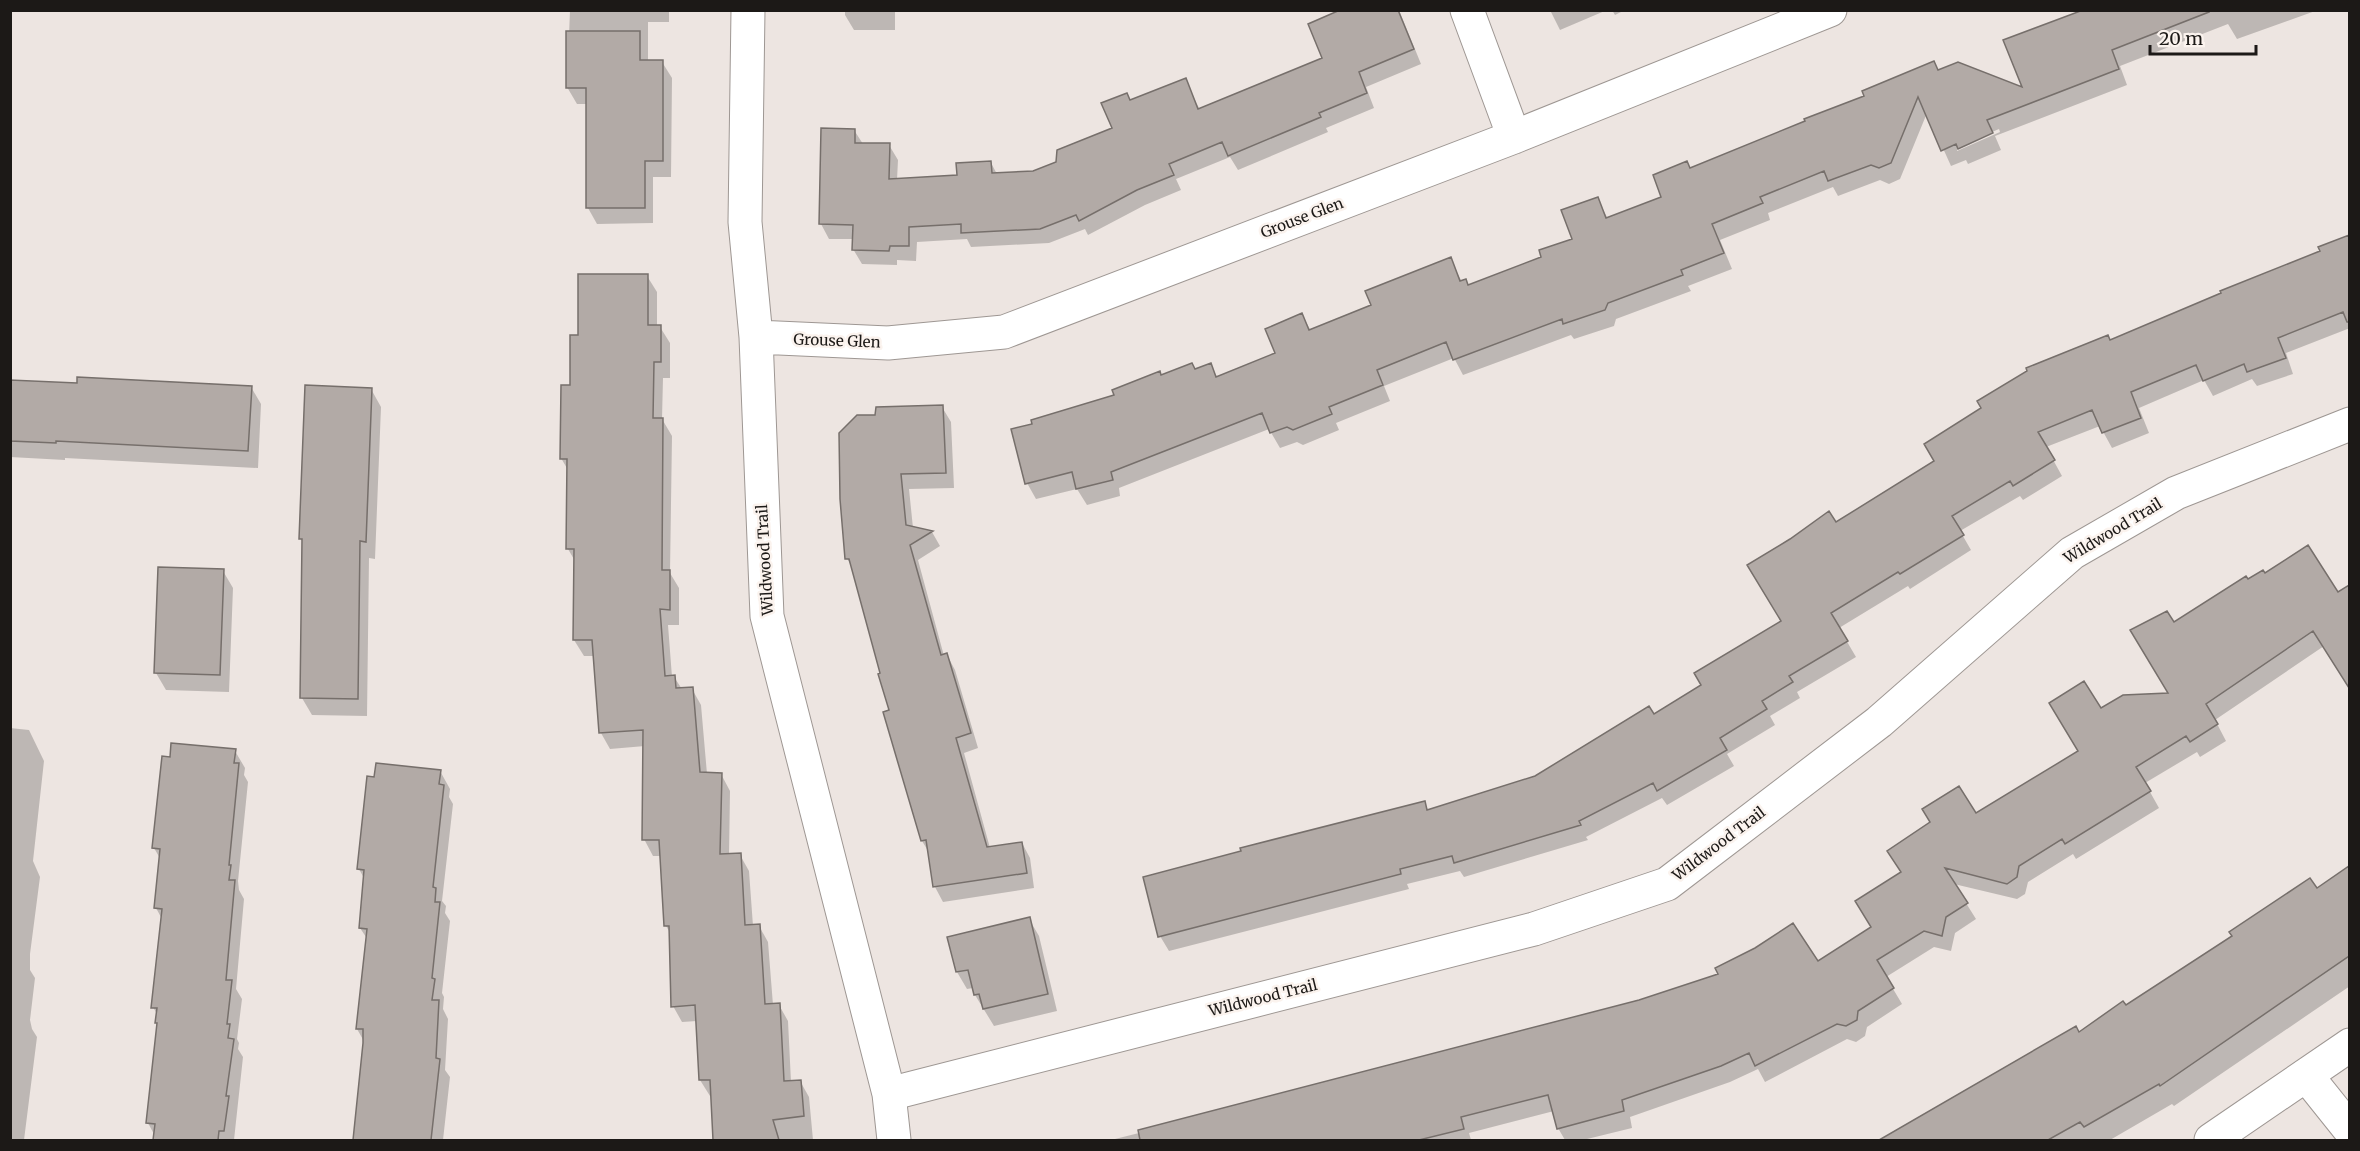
<svg xmlns="http://www.w3.org/2000/svg" width="2360" height="1151" font-family="Merriweather,serif">
<rect width="100%" height="100%" fill="#ede5e1"/>
<!-- shadow -->
<path fill="#0003" fill-rule="evenodd" d="M 570,10 L 669,10 L 669,22 L 648,22 L 648,62 L 662,62 L 672,78 L 671,177 L 653,177 L 653,223 L 597,224 L 588,208 L 587,104 L 577,104 L 567,87 Z
M 845,10 L 895,10 L 895,30 L 854,30 L 845,15 Z
M 1344,10 L 1399,10 L 1421,64 L 1366,87 L 1374,108 L 1326,128 L 1328,132 L 1238,170 L 1230,157 L 1176,179 L 1181,190 L 1145,205 L 1088,235 L 1085,229 L 1049,243 L 971,247 L 967,239 L 917,242 L 916,261 L 897,260 L 897,265 L 862,264 L 853,249 L 854,239 L 829,239 L 821,224 L 854,130 L 863,144 L 889,145 L 898,160 L 897,180 L 958,177 L 991,163 L 997,174 L 1033,173 L 1058,163 L 1113,128 L 1130,102 L 1185,80 L 1200,110 L 1324,59 Z
M 1550,10 L 1607,10 L 1560,30 Z
M 1612,10 L 1625,10 L 1615,15 Z
M 2087,10 L 2318,10 L 2237,39 L 2228,24 L 2120,66 L 2127,85 L 1995,136 L 2001,150 L 1968,164 L 1966,160 L 1951,166 L 1927,113 L 1900,179 L 1889,184 L 1880,180 L 1838,196 L 1833,187 L 1768,213 L 1770,220 L 1720,240 L 1732,269 L 1688,286 L 1691,291 L 1616,319 L 1614,326 L 1574,339 L 1571,335 L 1463,375 L 1454,358 L 1384,386 L 1390,401 L 1336,423 L 1339,430 L 1303,445 L 1297,442 L 1280,448 L 1269,429 L 1119,488 L 1120,496 L 1087,505 L 1077,489 L 1036,499 L 1027,483 L 1034,425 L 1116,396 L 1161,377 L 1195,371 L 1210,365 L 1218,378 L 1277,354 L 1302,315 L 1311,331 L 1372,306 L 1450,259 L 1462,282 L 1466,281 L 1469,286 L 1543,258 L 1574,240 L 1597,198 L 1608,219 L 1663,198 L 1690,170 L 1938,72 L 2024,90 ZM 1999,129 L 2000,132 L 1957,151 L 1957,147 Z
M 2350,236 L 2350,328 L 2286,353 L 2293,374 L 2257,386 L 2252,379 L 2213,396 L 2204,380 L 2139,408 L 2149,433 L 2112,448 L 2100,426 L 2046,447 L 2062,476 L 2023,500 L 2020,496 L 1960,531 L 1971,550 L 1910,589 L 1908,586 L 1839,628 L 1856,657 L 1797,692 L 1800,698 L 1770,716 L 1775,725 L 1727,754 L 1734,766 L 1667,805 L 1662,798 L 1586,837 L 1588,840 L 1464,877 L 1460,871 L 1407,884 L 1409,889 L 1169,951 L 1160,936 L 1424,803 L 1429,811 L 1536,778 L 1653,716 L 1703,685 L 1782,622 L 1836,524 L 1936,462 L 2110,341 L 2322,252 L 2320,248 Z
M 647,276 L 657,292 L 657,327 L 660,327 L 670,343 L 670,378 L 663,378 L 662,419 L 672,436 L 670,573 L 679,588 L 679,625 L 668,625 L 672,677 L 674,677 L 682,689 L 692,689 L 701,705 L 707,774 L 721,774 L 730,791 L 729,855 L 740,855 L 749,871 L 753,926 L 759,926 L 768,942 L 773,1005 L 779,1005 L 788,1021 L 791,1082 L 800,1081 L 809,1097 L 813,1140 L 714,1140 L 712,1096 L 710,1096 L 700,1080 L 697,1021 L 682,1022 L 673,1006 L 671,934 L 666,926 L 662,856 L 653,856 L 644,839 L 645,746 L 610,749 L 601,733 L 595,656 L 584,656 L 574,640 L 575,561 L 568,549 L 568,470 L 561,458 L 579,337 Z
M 10,382 L 251,387 L 261,404 L 258,468 L 65,458 L 65,460 L 10,457 Z
M 371,389 L 381,407 L 375,559 L 369,558 L 367,716 L 312,715 L 302,698 L 303,543 L 301,539 Z
M 942,407 L 951,422 L 954,488 L 909,489 L 913,528 L 932,532 L 940,546 L 918,560 L 944,656 L 947,655 L 955,670 L 978,748 L 964,753 L 990,848 L 1022,843 L 1030,858 L 1034,888 L 943,902 L 935,887 L 930,854 L 922,841 L 885,713 L 891,711 L 882,674 L 853,569 L 847,558 L 877,416 Z
M 223,571 L 233,588 L 229,692 L 166,690 L 156,673 Z
M 2247,581 L 2337,595 L 2350,587 L 2350,687 L 2324,646 L 2215,720 L 2226,741 L 2200,757 L 2197,752 L 2145,783 L 2159,808 L 2076,859 L 2073,854 L 2028,882 L 2025,894 L 2017,899 L 1954,884 L 1976,919 L 1955,933 L 1951,951 L 1934,947 L 1886,977 L 1902,1004 L 1867,1027 L 1865,1036 L 1856,1042 L 1847,1039 L 1765,1082 L 1758,1069 L 1730,1082 L 1630,1117 L 1632,1128 L 1583,1140 L 1565,1140 L 1558,1128 L 1554,1111 L 1469,1133 L 1471,1140 L 1111,1140 L 1818,963 L 1873,928 L 1902,873 L 1975,815 L 2079,751 L 2100,710 L 2170,694 L 2173,624 Z
M 10,728 L 29,730 L 44,761 L 33,861 L 40,877 L 30,954 L 30,970 L 35,978 L 30,1020 L 32,1029 L 37,1037 L 24,1140 L 10,1140 Z
M 235,751 L 245,768 L 244,775 L 248,782 L 238,881 L 239,890 L 244,899 L 236,989 L 242,999 L 237,1039 L 239,1043 L 238,1049 L 243,1057 L 234,1140 L 155,1140 L 155,1136 L 148,1123 L 158,1016 L 153,1007 L 162,919 L 156,908 L 161,860 L 154,848 Z
M 440,771 L 450,789 L 449,797 L 453,804 L 442,901 L 446,906 L 445,913 L 450,921 L 442,993 L 444,997 L 443,1009 L 448,1019 L 445,1070 L 450,1077 L 443,1140 L 355,1140 L 365,1043 L 357,1029 L 368,940 L 360,928 L 365,880 L 359,869 Z
M 2350,867 L 2350,986 L 2174,1106 L 2172,1104 L 2110,1140 L 1881,1140 L 2075,1028 L 2079,1034 L 2125,1008 L 2317,890 Z
M 1029,919 L 1039,936 L 1057,1011 L 994,1026 L 975,995 L 973,988 L 967,989 L 957,972 Z"/>
<!-- building -->
<path fill="#b2aaa6" stroke="#766f6b" stroke-width="1.5" d="M 1340,10 L 1398,10 L 1414,49 L 1359,72 L 1367,93 L 1319,113 L 1321,117 L 1228,156 L 1222,142 L 1169,164 L 1174,175 L 1137,190 L 1079,221 L 1076,215 L 1040,229 L 961,233 L 961,224 L 909,227 L 909,246 L 890,246 L 889,251 L 852,250 L 853,225 L 819,224 L 821,128 L 855,129 L 855,143 L 890,143 L 889,179 L 957,175 L 956,163 L 991,161 L 992,173 L 1033,171 L 1056,162 L 1057,150 L 1112,128 L 1101,103 L 1127,93 L 1130,100 L 1186,78 L 1198,109 L 1322,58 L 1308,24 Z
M 2083,10 L 2208,10 L 2209,12 L 2112,50 L 2119,69 L 1987,120 L 1993,133 L 1958,149 L 1956,144 L 1941,151 L 1918,97 L 1891,163 L 1879,168 L 1871,165 L 1828,181 L 1824,171 L 1760,197 L 1763,203 L 1712,224 L 1724,253 L 1681,270 L 1683,275 L 1608,303 L 1605,310 L 1563,324 L 1562,319 L 1453,360 L 1446,342 L 1377,370 L 1383,385 L 1329,407 L 1332,414 L 1293,430 L 1287,427 L 1270,433 L 1262,413 L 1111,472 L 1113,480 L 1076,489 L 1072,472 L 1025,484 L 1011,429 L 1032,424 L 1031,420 L 1114,395 L 1112,390 L 1160,371 L 1161,375 L 1192,363 L 1195,369 L 1211,363 L 1216,377 L 1275,353 L 1265,329 L 1302,313 L 1309,330 L 1371,305 L 1365,291 L 1451,257 L 1460,281 L 1466,279 L 1468,285 L 1541,257 L 1539,250 L 1572,239 L 1561,210 L 1598,197 L 1606,218 L 1661,197 L 1653,175 L 1687,161 L 1690,168 L 1805,121 L 1804,119 L 1864,96 L 1862,91 L 1934,61 L 1938,70 L 1958,62 L 2022,87 L 2003,40 Z
M 566,31 L 640,31 L 640,60 L 663,60 L 663,161 L 645,161 L 645,208 L 586,208 L 586,88 L 566,88 Z
M 2349,235 L 2349,322 L 2347,322 L 2343,312 L 2278,338 L 2286,358 L 2247,372 L 2244,364 L 2203,381 L 2196,365 L 2131,392 L 2141,418 L 2102,433 L 2092,410 L 2038,432 L 2055,460 L 2013,486 L 2010,481 L 1952,516 L 1964,535 L 1900,574 L 1898,572 L 1831,613 L 1848,641 L 1789,676 L 1793,682 L 1762,701 L 1767,709 L 1720,738 L 1727,750 L 1657,791 L 1653,783 L 1579,821 L 1581,825 L 1454,863 L 1452,856 L 1400,869 L 1401,874 L 1158,937 L 1143,877 L 1241,851 L 1240,848 L 1425,801 L 1427,810 L 1535,776 L 1649,706 L 1654,714 L 1701,685 L 1694,673 L 1781,621 L 1747,565 L 1790,539 L 1829,511 L 1836,522 L 1934,461 L 1924,444 L 1981,408 L 1977,401 L 2027,371 L 2026,368 L 2108,335 L 2110,340 L 2221,293 L 2220,291 L 2320,251 L 2318,247 Z
M 578,274 L 648,274 L 648,325 L 661,325 L 661,362 L 654,362 L 653,418 L 663,418 L 662,570 L 670,570 L 670,610 L 660,609 L 665,676 L 675,675 L 676,688 L 693,687 L 700,772 L 722,773 L 720,854 L 741,853 L 745,925 L 760,924 L 765,1004 L 780,1003 L 784,1081 L 801,1080 L 804,1116 L 773,1120 L 779,1140 L 713,1140 L 710,1080 L 699,1080 L 695,1005 L 671,1007 L 669,926 L 664,926 L 659,840 L 642,840 L 643,730 L 599,733 L 592,640 L 573,640 L 574,549 L 566,549 L 567,459 L 560,459 L 561,385 L 570,385 L 570,335 L 578,335 Z
M 77,377 L 252,386 L 248,451 L 56,441 L 56,443 L 10,441 L 10,380 L 77,383 Z
M 305,385 L 372,388 L 366,542 L 360,541 L 358,699 L 300,698 L 302,539 L 299,539 Z
M 943,405 L 946,473 L 901,474 L 906,525 L 933,531 L 910,545 L 941,655 L 947,653 L 971,733 L 956,738 L 987,847 L 1022,842 L 1027,873 L 933,887 L 926,840 L 921,841 L 883,712 L 889,710 L 878,674 L 880,673 L 849,559 L 845,559 L 840,499 L 839,433 L 857,415 L 875,415 L 876,407 Z
M 2308,545 L 2338,592 L 2349,585 L 2349,688 L 2313,631 L 2206,704 L 2218,724 L 2190,742 L 2186,736 L 2136,767 L 2151,791 L 2065,844 L 2062,839 L 2019,866 L 2017,877 L 2007,884 L 1945,868 L 1968,903 L 1946,917 L 1942,936 L 1924,931 L 1877,960 L 1894,988 L 1858,1011 L 1857,1020 L 1846,1026 L 1837,1024 L 1755,1066 L 1749,1053 L 1721,1066 L 1622,1100 L 1624,1111 L 1557,1129 L 1548,1095 L 1461,1117 L 1464,1129 L 1419,1140 L 1140,1140 L 1138,1130 L 1639,1000 L 1718,974 L 1715,968 L 1755,948 L 1793,923 L 1818,961 L 1871,927 L 1855,901 L 1901,872 L 1887,851 L 1930,822 L 1922,809 L 1959,786 L 1976,813 L 2078,751 L 2049,703 L 2084,681 L 2101,708 L 2123,695 L 2168,693 L 2130,630 L 2167,611 L 2174,622 L 2246,576 L 2248,579 L 2263,570 L 2265,573 Z
M 158,567 L 224,569 L 220,675 L 154,673 Z
M 171,743 L 236,749 L 234,763 L 239,763 L 229,865 L 231,865 L 229,880 L 235,880 L 226,980 L 232,980 L 227,1024 L 230,1024 L 228,1038 L 234,1039 L 226,1096 L 229,1096 L 224,1131 L 219,1131 L 218,1140 L 153,1140 L 155,1124 L 146,1123 L 157,1023 L 155,1023 L 157,1008 L 151,1008 L 162,909 L 154,908 L 160,849 L 152,848 L 162,756 L 170,757 Z
M 376,763 L 441,770 L 439,784 L 444,785 L 433,887 L 436,888 L 435,902 L 440,902 L 432,978 L 435,979 L 432,1000 L 439,1000 L 436,1058 L 440,1059 L 431,1140 L 353,1140 L 363,1043 L 363,1029 L 356,1029 L 367,929 L 359,928 L 364,870 L 357,869 L 367,776 L 374,777 Z
M 2349,866 L 2349,956 L 2160,1086 L 2159,1084 L 2084,1127 L 2080,1122 L 2048,1140 L 1879,1140 L 2076,1026 L 2079,1032 L 2123,1001 L 2126,1005 L 2232,936 L 2229,932 L 2310,878 L 2317,888 Z
M 1030,917 L 1048,994 L 983,1009 L 979,994 L 974,995 L 968,970 L 956,972 L 947,937 Z"/>
<g fill="none" stroke-linecap="round" stroke-linejoin="round">
<!-- minor casing -->
<g stroke="#9e9793" stroke-width="35">
<path id="minor" d="M 748,10 L 745,222 L 756,337 L 767,616 L 889,1094 L 894,1140
M 1467,10 L 1514,137
M 756,337 L 888,343 L 1004,332 L 1514,137 L 1830,10
M 2306,1075 L 2350,1130
M 889,1094 L 1534,929 L 1667,884 L 1879,722 L 2072,553 L 2176,493 L 2350,424
M 2211,1140 L 2350,1045"/>
</g>
<!-- minor -->
<use href="#minor" stroke="#fff" stroke-width="33"/>
</g>
<g text-anchor="middle" stroke-width="5" stroke-linejoin="round" paint-order="stroke">
<!-- street labels -->
<g font-size="15" fill="#1c1917" stroke="#fbf3ee">
<text transform="translate(1302 218) rotate(-21)" y="5">Grouse Glen</text>
<text transform="translate(837 341) rotate(2)" y="5">Grouse Glen</text>
<text transform="translate(2113 531) rotate(-31)" y="5">Wildwood Trail</text>
<text transform="translate(765 560) rotate(-93)" y="5">Wildwood Trail</text>
<text transform="translate(1719 844) rotate(-37)" y="5">Wildwood Trail</text>
<text transform="translate(1263 998) rotate(-14)" y="5">Wildwood Trail</text>
</g>
</g>
<!-- border -->
<rect width="2360" height="1151" fill="none" stroke="#1c1917" stroke-width="24"/>
<!-- scale -->
<path d="M2150 45v9h106v-9" fill="none" stroke="#1c1917" stroke-width="3"/>
<text x="2159" y="45" font-size="18" fill="#1c1917" stroke="#fbf3ee" stroke-width="4.5" paint-order="stroke">20 m</text>
</svg>
